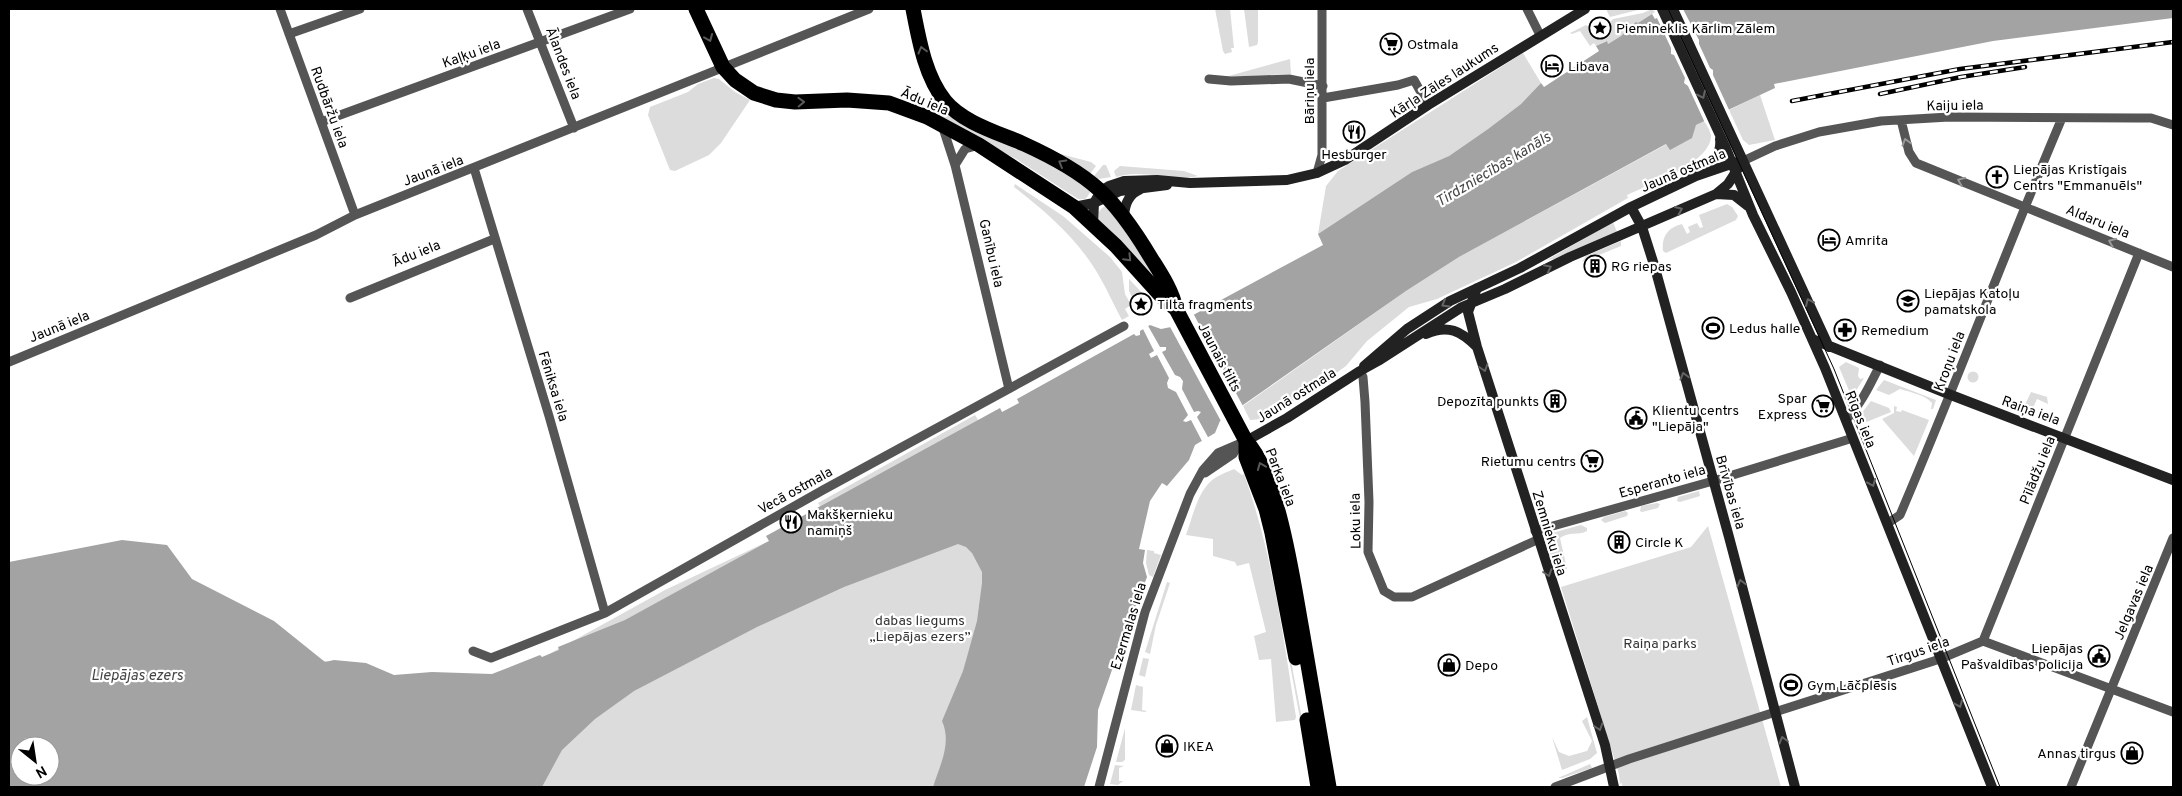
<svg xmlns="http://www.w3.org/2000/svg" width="2182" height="796" font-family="Overpass,sans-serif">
<rect width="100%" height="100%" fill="#fff"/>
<!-- green -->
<path fill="#dcdcdc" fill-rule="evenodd" d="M 1215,9 L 1230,9 L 1234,48 L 1231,48 L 1232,52 L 1225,54 L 1223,51 Z
M 1244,9 L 1258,9 L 1258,42 L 1257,45 L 1249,47 Z
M 1606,9 L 1642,9 L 1610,17 Z
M 1652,9 L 1655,12 L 1637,24 L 1636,22 L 1621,36 L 1608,44 L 1606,41 L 1596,46 L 1594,43 L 1590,46 L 1580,31 L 1572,34 L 1570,33 L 1586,25 L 1600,35 L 1612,29 L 1610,22 L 1613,19 L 1643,13 Z
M 1523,53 L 1541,83 L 1521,104 L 1488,129 L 1449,156 L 1412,172 L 1318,234 L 1326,186 L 1338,171 Z
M 1290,59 L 1291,74 L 1225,77 Z
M 714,78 L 719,79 L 735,92 L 750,100 L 721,143 L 709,155 L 675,171 L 670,170 L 648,115 L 650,107 L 688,92 L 698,84 Z
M 929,83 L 938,101 L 1081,180 L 1090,192 C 1087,199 1085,200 1078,199 L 1016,159 L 931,113 L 934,108 Z
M 1760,95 L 1775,140 L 1749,145 L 1743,140 L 1729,110 Z
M 1704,121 C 1707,125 1710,131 1711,135 C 1712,163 1648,185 1627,195 L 1628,198 L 1516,262 L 1437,299 L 1409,307 L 1367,341 L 1346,366 L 1314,389 L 1263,419 L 1250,420 L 1243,406 L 1406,291 L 1459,257 L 1667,144 L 1681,143 L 1691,138 L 1696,125 Z
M 1053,152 L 1091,162 L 1096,166 L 1090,174 Z
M 1103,165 L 1106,165 L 1111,177 L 1099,179 L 1094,176 Z
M 1120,166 L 1184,171 L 1198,176 C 1171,182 1142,168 1116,177 L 1114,171 Z
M 1015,184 L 1063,216 L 1110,257 L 1122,272 L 1125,294 L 1131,305 L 1125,309 L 1129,316 L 1122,320 C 1113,303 1106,287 1095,269 C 1075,237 1044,210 1014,187 Z
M 1727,204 L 1732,207 L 1738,216 L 1736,220 L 1666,253 L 1663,251 C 1661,236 1669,227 1682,224 L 1687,234 L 1690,232 L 1688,227 L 1697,223 L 1700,228 L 1703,227 L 1699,215 Z
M 1107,205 L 1110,205 L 1166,294 L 1098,221 L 1097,214 L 1102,208 Z
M 1613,222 L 1617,232 L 1555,259 L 1547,260 Z
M 1621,241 L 1621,246 L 1582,262 L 1586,256 Z
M 1129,279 L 1146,297 L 1135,303 L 1129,291 Z
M 1846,362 L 1859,368 L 1858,376 L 1860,379 L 1864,378 L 1854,394 L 1850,393 L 1839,367 Z
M1967.5 377a5.5 5.5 0 1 1 11 0a5.5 5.5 0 1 1-11 0Z
M 1884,380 L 1936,400 L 1933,409 L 1931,409 L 1932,403 C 1925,395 1910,392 1900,389 L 1889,395 L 1876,390 Z
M 2031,392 L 2047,397 L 2048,404 L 2037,399 L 2032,410 L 2024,407 Z
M 1871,401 L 1889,408 L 1891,412 L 1864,423 L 1861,414 Z
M 1894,406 L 1897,407 L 1896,411 L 1901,412 L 1902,410 L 1929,420 L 1914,456 L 1882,419 L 1894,413 Z
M 975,415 L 1094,609 L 1049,787 L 9,787 L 9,570 L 321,660 L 475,695 L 665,590 L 769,541 L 820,506 L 818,503 ZM 20,746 L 50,746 L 50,776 L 20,776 Z
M 1234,469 L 1242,475 L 1244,474 C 1272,552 1283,635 1296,717 L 1295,720 L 1276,722 L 1271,659 L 1259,660 L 1254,636 L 1266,632 L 1249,563 L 1237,566 L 1235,562 L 1213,556 L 1213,539 L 1186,535 C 1192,519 1197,494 1210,482 C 1216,476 1227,472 1234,469 Z
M 1699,491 L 1700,496 L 1680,502 L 1677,501 L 1678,497 Z
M 1657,503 L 1660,504 L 1658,508 L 1642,512 L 1640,511 L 1641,506 Z
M 1258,506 L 1263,513 L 1303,724 L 1301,724 L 1268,546 Z
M 1625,511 L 1628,513 L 1627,516 L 1605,523 L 1601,520 L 1604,517 Z
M 1581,525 L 1587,528 L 1587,531 C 1578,536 1569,531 1560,538 L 1567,569 L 1556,572 L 1546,539 L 1552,533 Z
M 1708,526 L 1781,787 L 1623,787 L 1621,782 L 1620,786 L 1619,774 L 1561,587 L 1691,547 Z
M 1147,550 L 1154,551 L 1154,553 L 1161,555 L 1153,577 L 1149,575 L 1146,563 Z
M 1167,582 L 1170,583 L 1156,625 L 1150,654 L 1145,652 Z
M 1143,658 L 1149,659 L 1145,677 L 1139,675 Z
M 1136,685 L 1143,687 L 1142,710 L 1147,711 L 1145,712 L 1131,710 Z
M 1587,717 L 1597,753 L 1590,759 L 1562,770 L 1552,737 L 1559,752 L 1569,756 L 1587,751 L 1592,741 L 1582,721 Z
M 1125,728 L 1125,760 L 1122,762 L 1116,762 Z
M 1590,764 L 1592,768 L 1562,778 L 1558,778 Z
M 1115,765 L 1124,766 L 1119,768 L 1119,781 L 1123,781 L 1118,785 L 1110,784 Z"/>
<!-- water -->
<path fill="#a3a3a3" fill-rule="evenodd" d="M 1675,9 L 2173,9 L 2173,18 L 1993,41 L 1774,84 L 1775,88 L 1696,125 L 1692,138 L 1670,150 L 1666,144 L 1459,257 L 1406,291 L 1220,421 L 1215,433 L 1195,445 L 1189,460 L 1167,486 L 1162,483 L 1150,501 L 1139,549 L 1145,550 L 1143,563 L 1147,577 L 1120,647 L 1098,710 L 1097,747 L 1084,787 L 933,787 C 940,765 952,743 942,721 L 963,671 L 977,621 L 982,583 L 982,572 L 972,553 L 966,547 L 958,544 L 844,587 L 757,627 L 634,691 L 595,719 L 562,750 L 542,787 L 9,787 L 9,562 L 122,540 L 167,545 L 192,579 L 274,621 L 325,662 L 334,660 L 366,663 L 394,675 L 432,672 L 492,674 L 540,655 L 542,657 L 559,650 L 558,647 L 625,620 L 769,541 L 766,536 L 1000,408 L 1002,412 L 1019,403 L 1017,399 L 1134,334 L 1136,336 L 1140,335 L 1140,331 L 1150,325 L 1161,329 L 1171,327 L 1323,245 L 1318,234 L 1412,172 L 1449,156 L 1488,129 L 1521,104 L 1541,83 L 1544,87 L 1599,51 L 1596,46 L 1607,41 L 1608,44 L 1621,36 L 1636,22 L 1638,23 L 1652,14 L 1655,19 ZM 20,746 L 50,746 L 50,776 L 20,776 Z"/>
<!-- pier -->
<path fill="#fff" d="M 1669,9 L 1683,9 L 1699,40 L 1699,44 L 1710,68 L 1713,70 L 1713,75 L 1730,112 L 1705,123 L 1688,86 L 1684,83 L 1685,78 L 1674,55 L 1671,54 L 1671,48 L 1656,16 Z
M 1193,313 L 1244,408 L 1222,423 L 1169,325 Z
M 1147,324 L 1160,347 L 1166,347 L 1166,350 L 1162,352 L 1175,375 L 1180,377 L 1183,381 L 1182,389 L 1194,412 L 1198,411 L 1201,412 L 1197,417 L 1209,439 L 1203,443 L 1191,420 L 1186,422 L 1183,421 L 1188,415 L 1176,392 L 1168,388 L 1167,383 L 1169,378 L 1157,355 L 1151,358 L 1149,354 L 1154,351 L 1142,327 Z"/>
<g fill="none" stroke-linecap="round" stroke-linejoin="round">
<!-- street -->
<path stroke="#555" stroke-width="9" d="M 280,9 L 355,215
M 527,9 L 574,128
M 1527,9 L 1540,35
M 289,34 L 360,9
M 1209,79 L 1231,81 L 1289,79 L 1323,86
M 1323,98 L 1398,85 L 1414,80 L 1428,105
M 1901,120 L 1909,152 L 1916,163 L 2173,267
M 321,122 L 630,9
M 942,125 L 955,165 L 1009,389
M 1743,161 L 1775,146 L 1819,132 L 1881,121 L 1949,117 L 2137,118 L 2151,118 L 2173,125
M 955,165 L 965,149 L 979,145
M 474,168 L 549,416 L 605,613
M 1317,173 L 1322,155 L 1322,9
M 350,298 L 494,239
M 9,362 L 316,235 L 355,215 L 869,9
M 1360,371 L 1363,377 L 1365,402 L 1369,502 L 1368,552 L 1384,591 L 1394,597 L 1412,597 L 1537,540
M 1846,420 C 1861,404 1870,385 1880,365
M 1205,473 L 1233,454 L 1238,446
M 1888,523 L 1900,515 C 1956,384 2006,250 2062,118
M 1535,531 L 1713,481 L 1853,438
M 1983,641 L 2139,253
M 473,651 L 491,658 L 605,613 L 823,490 L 1124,326
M 1099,787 L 1145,612 L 1190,494 L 1203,470 L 1218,453 L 1246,441
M 1555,787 L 1629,759 L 1940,659 L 1983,641 L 2173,712
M 2071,787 L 2173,538"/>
<!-- secondary -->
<path stroke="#222" stroke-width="10" d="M 1662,9 L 1725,146 L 1753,215 L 1791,292 L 1825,368 L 1992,787
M 1673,9 L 1829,347
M 1703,170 C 1713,162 1722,153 1720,139
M 1716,194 L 1734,195 L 1748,206
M 1074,207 L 1094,203 L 1120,191 L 1167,185
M 1631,207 L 1642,227 L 1655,268 L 1729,537 L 1795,787
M 1124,216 C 1125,203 1129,194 1141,189
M 1093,224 L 1094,203 L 1101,191 L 1109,186 L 1124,181 L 1157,180 L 1190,183 L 1287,180 L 1317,173 L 1345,160 L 1428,105 L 1585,9
M 1477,288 L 1468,312 L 1477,347 L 1605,745 L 1614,787
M 1426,334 C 1448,324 1461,331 1477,347
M 1812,339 L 1951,395 L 2173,480
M 1364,366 L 1407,329 L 1450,301 L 1520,268 L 1631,207 L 1696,176 L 1737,162
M 1246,441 L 1287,418 L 1360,371 L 1378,361 L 1462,307 L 1505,289 L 1570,257 L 1716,194 L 1728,184 L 1743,161"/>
<!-- highway -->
<path stroke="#000" stroke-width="15" d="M 696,9 L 723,67 L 735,80 L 754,93 L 776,100 L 795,102 L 847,100 L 889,103 L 927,117 L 979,145 L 1074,207 L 1116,246 L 1163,298 L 1176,309
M 913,9 C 919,40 925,76 945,101 C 963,123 999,133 1024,144 C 1090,174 1114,196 1151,258 C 1161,274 1172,290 1176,309 L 1246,441 C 1279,476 1293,581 1302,630 C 1311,682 1320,735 1329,787
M 1246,441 L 1246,457 L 1266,509 L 1272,533 L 1296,658
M 1307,720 L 1318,787"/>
<!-- tram -->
<path stroke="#000" stroke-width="1" d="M 1668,9 L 1834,369 L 2000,787"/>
<!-- rail casing -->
<g stroke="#000" stroke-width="4.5">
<path id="rail" d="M 1880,94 L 1961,77 L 2025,67
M 1792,101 L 1960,69 L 2173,42"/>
</g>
<!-- rail -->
<use href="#rail" stroke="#fff" stroke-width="2.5" stroke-dasharray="8" stroke-linecap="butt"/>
</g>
<!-- one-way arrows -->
<defs><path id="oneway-chevron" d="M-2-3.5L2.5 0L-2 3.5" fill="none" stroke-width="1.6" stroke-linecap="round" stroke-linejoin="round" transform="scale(1.25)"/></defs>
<g stroke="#595959">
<use href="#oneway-chevron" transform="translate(709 38) rotate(67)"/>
<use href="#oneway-chevron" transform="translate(922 50) rotate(-105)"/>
<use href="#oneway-chevron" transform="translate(801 102) rotate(-2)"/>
<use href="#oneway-chevron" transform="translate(1062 163) rotate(-150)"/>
<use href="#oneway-chevron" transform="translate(1128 258) rotate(46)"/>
<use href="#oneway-chevron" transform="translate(1261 466) rotate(-112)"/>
</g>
<g stroke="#646464">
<use href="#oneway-chevron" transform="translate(1702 95) rotate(65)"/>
<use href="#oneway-chevron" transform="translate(1679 210) rotate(-24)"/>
<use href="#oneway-chevron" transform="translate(1548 268) rotate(-26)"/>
<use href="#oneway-chevron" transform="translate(1809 302) rotate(-114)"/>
<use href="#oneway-chevron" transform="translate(1445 304) rotate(150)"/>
<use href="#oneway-chevron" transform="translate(1484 368) rotate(72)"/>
<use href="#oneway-chevron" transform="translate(1684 376) rotate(-105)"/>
<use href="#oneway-chevron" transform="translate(1872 483) rotate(68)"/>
<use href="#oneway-chevron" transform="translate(1548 573) rotate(72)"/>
<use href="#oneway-chevron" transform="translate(1741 583) rotate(-105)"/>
<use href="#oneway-chevron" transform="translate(1959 704) rotate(68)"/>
<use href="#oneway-chevron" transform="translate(1599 727) rotate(72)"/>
<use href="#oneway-chevron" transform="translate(1783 740) rotate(-105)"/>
</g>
<g stroke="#999">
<use href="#oneway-chevron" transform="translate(1906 142) rotate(-106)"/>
<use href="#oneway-chevron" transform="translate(1961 181) rotate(-158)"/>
<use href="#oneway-chevron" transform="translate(2112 242) rotate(-158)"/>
</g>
<!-- icons -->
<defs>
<g id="sight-ring" transform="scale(1.125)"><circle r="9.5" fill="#fff" stroke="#000" stroke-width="1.5"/><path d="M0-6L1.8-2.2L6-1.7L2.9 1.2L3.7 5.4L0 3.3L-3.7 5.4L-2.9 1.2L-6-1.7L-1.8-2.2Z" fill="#000"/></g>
<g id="supermarket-ring" transform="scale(1.125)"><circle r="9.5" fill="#fff" stroke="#000" stroke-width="1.5"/><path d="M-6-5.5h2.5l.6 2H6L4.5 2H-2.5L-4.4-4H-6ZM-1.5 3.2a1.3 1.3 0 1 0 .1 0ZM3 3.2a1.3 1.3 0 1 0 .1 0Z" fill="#000"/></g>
<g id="hotel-ring" transform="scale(1.125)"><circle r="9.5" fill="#fff" stroke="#000" stroke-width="1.5"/><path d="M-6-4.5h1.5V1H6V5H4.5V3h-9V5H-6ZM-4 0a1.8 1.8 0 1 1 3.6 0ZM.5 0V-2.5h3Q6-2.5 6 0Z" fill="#000"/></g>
<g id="restaurant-ring" transform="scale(1.125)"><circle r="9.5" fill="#fff" stroke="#000" stroke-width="1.5"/><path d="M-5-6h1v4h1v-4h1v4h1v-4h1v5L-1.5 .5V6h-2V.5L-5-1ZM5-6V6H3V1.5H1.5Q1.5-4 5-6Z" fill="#000"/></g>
<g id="church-ring" transform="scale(1.125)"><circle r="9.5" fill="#fff" stroke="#000" stroke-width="1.5"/><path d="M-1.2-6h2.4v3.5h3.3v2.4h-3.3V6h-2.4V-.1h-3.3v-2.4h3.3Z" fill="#000"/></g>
<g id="building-ring" transform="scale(1.125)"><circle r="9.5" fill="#fff" stroke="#000" stroke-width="1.5"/><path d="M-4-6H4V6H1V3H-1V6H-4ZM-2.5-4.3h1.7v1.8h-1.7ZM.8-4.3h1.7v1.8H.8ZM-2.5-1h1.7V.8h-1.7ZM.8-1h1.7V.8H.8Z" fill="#000"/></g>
<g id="school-ring" transform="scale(1.125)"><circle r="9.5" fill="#fff" stroke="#000" stroke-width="1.5"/><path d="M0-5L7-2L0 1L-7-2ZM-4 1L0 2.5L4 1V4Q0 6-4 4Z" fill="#000"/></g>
<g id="stadium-ring" transform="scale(1.125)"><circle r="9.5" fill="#fff" stroke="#000" stroke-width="1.5"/><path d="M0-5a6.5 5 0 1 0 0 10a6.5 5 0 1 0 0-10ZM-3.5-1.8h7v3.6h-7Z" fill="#000"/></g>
<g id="pharmacy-ring" transform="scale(1.125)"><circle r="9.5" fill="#fff" stroke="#000" stroke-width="1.5"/><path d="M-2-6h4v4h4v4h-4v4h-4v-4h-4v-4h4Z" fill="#000"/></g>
<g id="civic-ring" transform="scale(1.125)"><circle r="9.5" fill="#fff" stroke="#000" stroke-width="1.5"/><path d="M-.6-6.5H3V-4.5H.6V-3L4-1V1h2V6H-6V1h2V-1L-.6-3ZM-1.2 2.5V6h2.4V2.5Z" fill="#000"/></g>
<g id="shop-ring" transform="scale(1.125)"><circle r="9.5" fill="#fff" stroke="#000" stroke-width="1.5"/><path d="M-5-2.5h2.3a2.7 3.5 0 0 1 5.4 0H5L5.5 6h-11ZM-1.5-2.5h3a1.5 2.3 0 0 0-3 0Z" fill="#000"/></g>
</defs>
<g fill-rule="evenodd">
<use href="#sight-ring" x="1600" y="28"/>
<use href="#supermarket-ring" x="1391" y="44"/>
<use href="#hotel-ring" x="1552" y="66"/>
<use href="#restaurant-ring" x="1354" y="132"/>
<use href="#church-ring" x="1997" y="177"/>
<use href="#hotel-ring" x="1829" y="240"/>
<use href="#building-ring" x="1595" y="266"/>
<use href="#school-ring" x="1908" y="301"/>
<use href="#sight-ring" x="1141" y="304"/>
<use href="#stadium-ring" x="1713" y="328"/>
<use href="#pharmacy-ring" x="1845" y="330"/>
<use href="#building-ring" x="1555" y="401"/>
<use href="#supermarket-ring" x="1823" y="406"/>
<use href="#civic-ring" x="1636" y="418"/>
<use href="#supermarket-ring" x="1592" y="461"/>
<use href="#restaurant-ring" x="791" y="522"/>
<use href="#building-ring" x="1619" y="542"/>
<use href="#civic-ring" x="2099" y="656"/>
<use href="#shop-ring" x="1449" y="665"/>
<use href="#stadium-ring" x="1791" y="685"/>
<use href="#shop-ring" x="1167" y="746"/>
<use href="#shop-ring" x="2132" y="753"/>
</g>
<g text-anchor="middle" stroke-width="4.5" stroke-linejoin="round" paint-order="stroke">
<!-- poi labels -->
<g font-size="14" fill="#000" stroke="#fff" text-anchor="start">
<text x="1616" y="33">Piemineklis Kārlim Zālem</text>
<text x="1407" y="49">Ostmala</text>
<text x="1568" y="71">Libava</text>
<text x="1354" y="159" text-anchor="middle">Hesburger</text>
<text x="2013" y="174">Liepājas Kristīgais<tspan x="2013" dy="16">Centrs "Emmanuēls"</tspan></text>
<text x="1845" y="245">Amrita</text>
<text x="1611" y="271">RG riepas</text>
<text x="1924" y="298">Liepājas Katoļu<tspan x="1924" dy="16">pamatskola</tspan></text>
<text x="1157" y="309">Tilta fragments</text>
<text x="1729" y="333">Ledus halle</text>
<text x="1861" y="335">Remedium</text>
<text x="1807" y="403" text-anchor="end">Spar<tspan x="1807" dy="16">Express</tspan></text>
<text x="1539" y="406" text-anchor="end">Depozīta punkts</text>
<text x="1652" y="415">Klientu centrs<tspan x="1652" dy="16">"Liepāja"</tspan></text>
<text x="1576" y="466" text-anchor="end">Rietumu centrs</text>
<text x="807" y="519">Makšķernieku<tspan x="807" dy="16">namiņš</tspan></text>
<text x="1635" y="547">Circle K</text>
<text x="2083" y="653" text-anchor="end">Liepājas<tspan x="2083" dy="16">Pašvaldības policija</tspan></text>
<text x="1465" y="670">Depo</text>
<text x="1807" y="690">Gym Lāčplēsis</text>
<text x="1183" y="751">IKEA</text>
<text x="2116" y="758" text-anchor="end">Annas tirgus</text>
</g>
<!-- street labels -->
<g font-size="14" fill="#000" stroke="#fff">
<text transform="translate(471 53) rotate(-20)" y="5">Kaļķu iela</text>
<text transform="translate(564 63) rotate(69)" y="5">Ālandes iela</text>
<text transform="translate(1444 80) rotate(-33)" y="5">Kārļa Zāles laukums</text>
<text transform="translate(1309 91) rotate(-90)" y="5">Bāriņu iela</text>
<text transform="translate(925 101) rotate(23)" y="5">Ādu iela</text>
<text transform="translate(1955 105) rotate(-1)" y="5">Kaiju iela</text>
<text transform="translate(330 107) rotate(70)" y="5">Rudbāržu iela</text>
<text transform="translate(433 170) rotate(-21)" y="5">Jaunā iela</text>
<text transform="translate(1683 170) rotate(-23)" y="5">Jaunā ostmala</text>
<text transform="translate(2098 221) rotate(22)" y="5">Aldaru iela</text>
<text transform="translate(416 253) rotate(-22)" y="5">Ādu iela</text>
<text transform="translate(992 253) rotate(77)" y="5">Ganību iela</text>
<text transform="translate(59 326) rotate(-22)" y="5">Jaunā iela</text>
<text transform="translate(1220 357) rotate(62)" y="5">Jaunais tilts</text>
<text transform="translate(1949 361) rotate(-69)" y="5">Kroņu iela</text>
<text transform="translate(554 386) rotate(73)" y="5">Fēniksa iela</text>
<text transform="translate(1296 395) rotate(-32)" y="5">Jaunā ostmala</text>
<text transform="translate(2031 410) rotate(20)" y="5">Raiņa iela</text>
<text transform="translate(1861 419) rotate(68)" y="5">Rīgas iela</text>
<text transform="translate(2037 470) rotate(-68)" y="5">Pīlādžu iela</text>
<text transform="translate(1281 477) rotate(69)" y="5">Parka iela</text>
<text transform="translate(1662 481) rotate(-16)" y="5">Esperanto iela</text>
<text transform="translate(795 490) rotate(-29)" y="5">Vecā ostmala</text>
<text transform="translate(1731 492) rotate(74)" y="5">Brīvības iela</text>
<text transform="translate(1355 521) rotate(-91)" y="5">Loku iela</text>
<text transform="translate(1550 533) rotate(73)" y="5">Zemnieku iela</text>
<text transform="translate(2133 602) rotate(-67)" y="5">Jelgavas iela</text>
<text transform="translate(1128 626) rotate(-73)" y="5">Ezermalas iela</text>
<text transform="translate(1918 651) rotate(-19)" y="5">Tirgus iela</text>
</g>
<!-- park labels -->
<g font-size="14" fill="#333" stroke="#fff">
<text x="920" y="625">dabas liegums<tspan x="920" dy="16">„Liepājas ezers”</tspan></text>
<text x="1660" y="648">Raiņa parks</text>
</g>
<!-- water labels -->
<g font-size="15" font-style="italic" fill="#444" stroke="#fff">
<text transform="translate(1493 169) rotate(-31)" y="5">Tirdzniecības kanāls</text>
<text x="137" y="680">Liepājas ezers</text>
</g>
</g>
<!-- border -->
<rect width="2182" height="796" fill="none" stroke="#000000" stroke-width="20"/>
<!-- north arrow -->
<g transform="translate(35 761) rotate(150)"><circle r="24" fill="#ffffff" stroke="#999999"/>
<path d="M0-4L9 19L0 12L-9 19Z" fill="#000000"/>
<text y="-8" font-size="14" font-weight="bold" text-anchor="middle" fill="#000000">N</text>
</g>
</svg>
